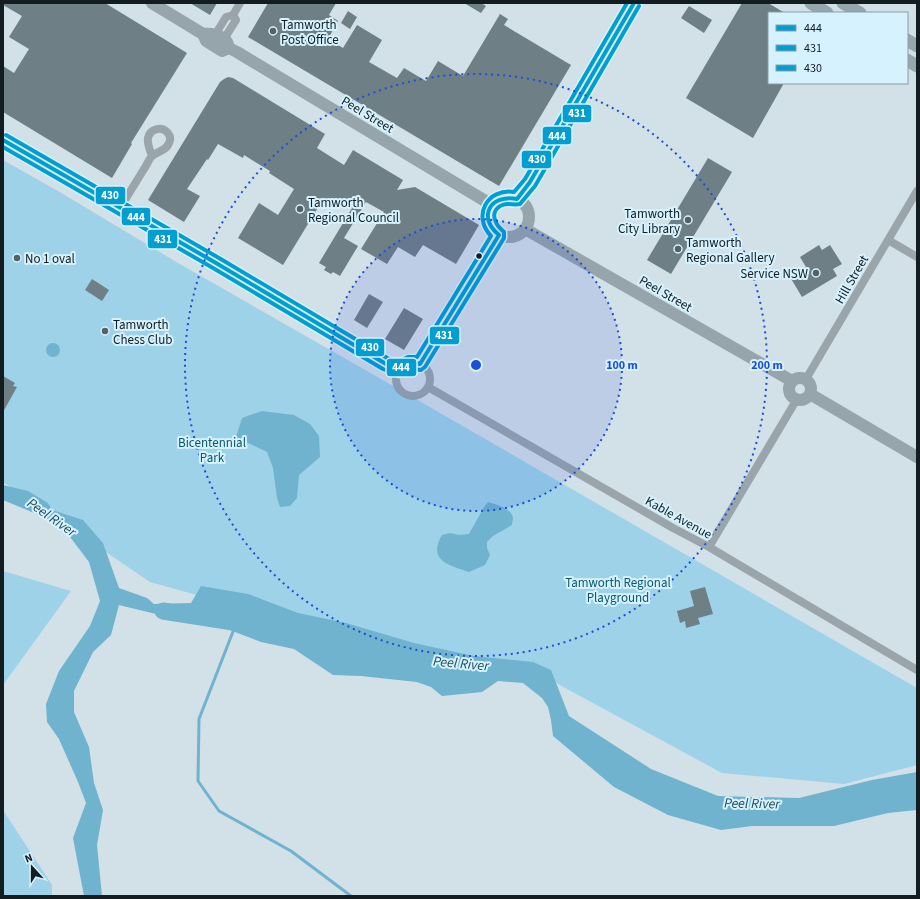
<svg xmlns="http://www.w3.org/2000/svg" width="920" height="899" font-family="'Source Sans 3',sans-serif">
<rect width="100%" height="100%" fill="#d2e0e8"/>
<!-- green -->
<path fill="#9ed2e9" d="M 3,160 L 58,191 L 178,263 L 381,379 L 917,688 L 917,765 L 844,784 L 722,773 L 532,670 L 465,670 L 150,582 L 3,482 Z
M 3,571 L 71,591 L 3,685 Z
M 3,810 L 52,885 L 52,896 L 3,896 Z"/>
<!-- water -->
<path fill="#6fb3ce" d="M46 350a7 7 0 1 1 14 0a7 7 0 1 1-14 0Z
M 262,411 L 294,415 L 310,424 L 319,436 L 320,457 L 299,475 L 297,498 L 290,506 L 280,507 L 277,498 L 273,468 L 267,452 L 236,437 L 242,418 Z
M 3,485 L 28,491 L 48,503 L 52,510 L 83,520 L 103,543 L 119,588 L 147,598 L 154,604 L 191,603 L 201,586 L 248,594 L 298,613 L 346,623 L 414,643 L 474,656 L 533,662 L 551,670 L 569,716 L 651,769 L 718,796 L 799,798 L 872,780 L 917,772 L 917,810 L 888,813 L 834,826 L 752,826 L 721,830 L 668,815 L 614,787 L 553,736 L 551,720 L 548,707 L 542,698 L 523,683 L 498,681 L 482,692 L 442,696 L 431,687 L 417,682 L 361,676 L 333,675 L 294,649 L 261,642 L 222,627 L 196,608 L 183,616 L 160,615 L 119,605 L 111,635 L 93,652 L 74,691 L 74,712 L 89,747 L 94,783 L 103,810 L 97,845 L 102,896 L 84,896 L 73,838 L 86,803 L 78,782 L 59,739 L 47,722 L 46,704 L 59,671 L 90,626 L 100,601 L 89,562 L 61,525 L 39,515 L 3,500 Z
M 488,502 C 497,505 511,508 513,518 C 513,520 512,523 512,525 L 493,536 L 487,542 L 487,548 L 490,555 L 485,565 L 469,572 C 456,567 432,563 438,544 C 439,541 440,538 442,535 L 450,533 L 459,535 L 469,534 L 484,507 Z"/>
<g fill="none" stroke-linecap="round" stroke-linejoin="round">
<!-- stream -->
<path stroke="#6fb3ce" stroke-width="3" d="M 234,629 L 199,719 L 198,781 L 219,811 L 291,851 L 351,896"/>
<!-- river -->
<path stroke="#6fb3ce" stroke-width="17" d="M 163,611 L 233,622"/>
</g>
<!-- building -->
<path fill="#6f7f86" d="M 3,3 L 105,3 L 187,53 L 131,143 L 132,144 L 112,178 L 3,112 L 3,66 L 14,73 L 29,49 L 9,37 L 22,16 L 3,5 Z
M 190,3 L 217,3 L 210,15 Z
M 268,3 L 336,3 L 329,15 L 338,21 L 328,39 L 343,48 L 357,25 L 382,40 L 369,62 L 397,78 L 404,68 L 426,81 L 438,61 L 463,76 L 500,14 L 508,19 L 504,25 L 571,65 L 499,186 L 248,37 Z
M 464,3 L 481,3 L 486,6 L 481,13 Z
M 742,3 L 768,3 L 785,13 L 769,13 L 769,83 L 784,83 L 753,138 L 686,98 Z
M 689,6 L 712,20 L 704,33 L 681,18 Z
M 348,11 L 357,17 L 350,29 L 341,23 Z
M 228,77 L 233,78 L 325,134 L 317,148 L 344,165 L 353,150 L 403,180 L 397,190 L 415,187 L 479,225 L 456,264 L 423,245 L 415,257 L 398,247 L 387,264 L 361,249 L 384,212 L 366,202 L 344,238 L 358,246 L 340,276 L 333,272 L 331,274 L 324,270 L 326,267 L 319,263 L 352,208 L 338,200 L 334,209 L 322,201 L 283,265 L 238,238 L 259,203 L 278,215 L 294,189 L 269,173 L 270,171 L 244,155 L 243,158 L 218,144 L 208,160 L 207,159 L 187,189 L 200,196 L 184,222 L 148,200 L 220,82 L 224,79 Z
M 708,158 L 732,172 L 671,274 L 647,260 Z
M 819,245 L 822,250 L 830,245 L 842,264 L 833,269 L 837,276 L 802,297 L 790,277 L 806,267 L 800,257 Z
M 92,279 L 109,290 L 102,301 L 85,290 Z
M 369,294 L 383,302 L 367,328 L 354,320 Z
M 404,308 L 423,319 L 404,350 L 385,339 Z
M 3,376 L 15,383 L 13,386 L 17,387 L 3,412 Z
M 705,587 L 713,614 L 698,618 L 700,624 L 686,628 L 685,621 L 680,623 L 677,611 L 694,606 L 690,591 Z"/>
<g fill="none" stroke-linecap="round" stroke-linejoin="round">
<!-- minor -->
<path stroke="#99a5ab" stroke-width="8" d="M 215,35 L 226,17 L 233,15 L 240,3
M 224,39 L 236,20 L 233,15
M 3,140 L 73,181 L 216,263 L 386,364 L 399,369
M 517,199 L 530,182 L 634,3
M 120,208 C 128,195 136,182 144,169 C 147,165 149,159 152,156 C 158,151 166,151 169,143 C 171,139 170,135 167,132 C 161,126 150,129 148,138 C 147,144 150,150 152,156
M 888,240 L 917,257
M396 379a17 17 0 1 1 34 0a17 17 0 1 1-34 0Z
M 420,364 L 499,235
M 806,379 L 888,240 L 917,191
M 428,387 L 673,528 L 709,547 L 917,670
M 709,547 L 797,399"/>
<!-- secondary -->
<path stroke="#96a4ab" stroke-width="12" d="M 152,3 L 203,34 L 206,41 L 222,51 L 229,48 L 237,52 L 492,205
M 203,34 C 210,33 223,35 227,42 C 227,42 229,48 229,48
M489 217a20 20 0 1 1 40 0a20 20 0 1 1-40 0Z
M 525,229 L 792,381
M789 389a11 11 0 1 1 22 0a11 11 0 1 1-22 0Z
M 810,394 L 917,457"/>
<!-- primary -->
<path stroke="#96a6ad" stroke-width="13" d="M 811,3 L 827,13
M 843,3 L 860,13
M 907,40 L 917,46
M 907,60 L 917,66"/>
<!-- bus-1 casing -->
<g stroke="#d6f2fe" stroke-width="7">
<path id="bus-1" d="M 3,140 L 216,263 L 386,364 L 399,369 C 406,364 412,362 420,364 L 499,235 C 477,217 490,194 517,199 L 530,182 L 634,3"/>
</g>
<!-- bus-2 casing -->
<g stroke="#d6f2fe" stroke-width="7">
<path id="bus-2" d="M 3,147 L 213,268 L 383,369 L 399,375 L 411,369 L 421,370 L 425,367 L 504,238 L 504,232 C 501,229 497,226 496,222 C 491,213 497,205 507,204 C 512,204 516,205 520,204 L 535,186 L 639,6"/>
</g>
<!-- bus-3 casing -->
<g stroke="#d6f2fe" stroke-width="7">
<path id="bus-3" d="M 6,135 L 219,258 L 389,359 L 398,362 L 408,357 L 417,357 L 491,236 C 472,216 487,188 514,192 L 525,179 L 627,3"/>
</g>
<!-- bus-1 -->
<use href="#bus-1" stroke="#039ed0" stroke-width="4"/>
<!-- bus-2 -->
<use href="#bus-2" stroke="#039ed0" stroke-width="4"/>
<!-- bus-3 -->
<use href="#bus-3" stroke="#039ed0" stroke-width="4"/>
</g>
<!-- distance rings -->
<circle cx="476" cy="365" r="146" fill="#1d4ed8" fill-opacity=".12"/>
<g fill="none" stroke="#1d4ed8" stroke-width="2" stroke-dasharray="2 4">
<circle cx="476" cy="365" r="146"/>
<circle cx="476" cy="365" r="291"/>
</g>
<!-- markers -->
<g fill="#566167" stroke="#d6f2fe" stroke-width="1.5">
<circle cx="273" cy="31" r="4"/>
<circle cx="300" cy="209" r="4"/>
<circle cx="688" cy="220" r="4"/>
<circle cx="678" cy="249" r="4"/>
<circle cx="17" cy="258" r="4"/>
<circle cx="816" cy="273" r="4"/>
<circle cx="105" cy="331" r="4"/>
</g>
<circle fill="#131d21" stroke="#d6f2fe" stroke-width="1.5" cx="479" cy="256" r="3.5"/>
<g text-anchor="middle" stroke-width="4" stroke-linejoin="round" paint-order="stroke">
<!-- poi labels -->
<g font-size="13" fill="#131d21" stroke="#d6f2fe" text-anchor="start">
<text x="281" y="29">Tamworth<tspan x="281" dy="15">Post Office</tspan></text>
<text x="308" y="207">Tamworth<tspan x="308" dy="15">Regional Council</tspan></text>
<text x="680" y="218" text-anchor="end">Tamworth<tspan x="680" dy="15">City Library</tspan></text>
<text x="686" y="247">Tamworth<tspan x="686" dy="15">Regional Gallery</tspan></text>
<text x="25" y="263">No 1 oval</text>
<text x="808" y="278" text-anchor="end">Service NSW</text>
<text x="113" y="329">Tamworth<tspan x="113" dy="15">Chess Club</tspan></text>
</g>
<!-- street labels -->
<g font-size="13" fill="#131d21" stroke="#d6f2fe">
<text transform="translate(368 114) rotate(31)" y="5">Peel Street</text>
<text transform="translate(851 279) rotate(-60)" y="5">Hill Street</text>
<text transform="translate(666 293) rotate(30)" y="5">Peel Street</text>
<text transform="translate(679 517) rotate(29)" y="5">Kable Avenue</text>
</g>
<!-- park labels -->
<g font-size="13" fill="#0a566f" stroke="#d6f2fe">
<text x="212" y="447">Bicentennial<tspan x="212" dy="15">Park</tspan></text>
<text x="618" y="587">Tamworth Regional<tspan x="618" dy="15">Playground</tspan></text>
</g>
<!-- water labels -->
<g font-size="14" font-style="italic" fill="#234a5a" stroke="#d6f2fe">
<text transform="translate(52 517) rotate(35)" y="5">Peel River</text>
<text transform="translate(461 663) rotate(5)" y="5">Peel River</text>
<text transform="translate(752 803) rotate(1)" y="5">Peel River</text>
</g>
</g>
<circle cx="476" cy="365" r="6" fill="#1d4ed8" stroke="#d6f2fe" stroke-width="2"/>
<g font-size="12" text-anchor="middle" font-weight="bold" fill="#1d4ed8" stroke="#d6f2fe" stroke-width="4" stroke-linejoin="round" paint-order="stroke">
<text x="622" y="369">100 m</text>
<text x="767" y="369">200 m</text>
</g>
<g stroke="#d6f2fe" stroke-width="1.5">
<rect x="562" y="104" width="30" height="19" rx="4" fill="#039ed0"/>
<rect x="542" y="126" width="30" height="19" rx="4" fill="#039ed0"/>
<rect x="521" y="150" width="31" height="19" rx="4" fill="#039ed0"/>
<rect x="95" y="186" width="31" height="19" rx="4" fill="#039ed0"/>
<rect x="121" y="207" width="30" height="19" rx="4" fill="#039ed0"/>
<rect x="147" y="229" width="31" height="20" rx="4" fill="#039ed0"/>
<rect x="429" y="326" width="31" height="19" rx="4" fill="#039ed0"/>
<rect x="355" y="338" width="30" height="19" rx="4" fill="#039ed0"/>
<rect x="386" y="358" width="31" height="19" rx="4" fill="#039ed0"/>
</g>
<g font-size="11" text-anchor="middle" font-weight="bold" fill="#fff">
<text x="577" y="117">431</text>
<text x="557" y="140">444</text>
<text x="537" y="163">430</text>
<text x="110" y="199">430</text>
<text x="136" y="221">444</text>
<text x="163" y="243">431</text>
<text x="444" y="339">431</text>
<text x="370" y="351">430</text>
<text x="401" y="371">444</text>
</g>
<!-- border -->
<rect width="920" height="899" fill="none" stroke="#131d21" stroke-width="8"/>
<!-- legend -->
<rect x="768" y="12" width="140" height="72" fill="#d6f2fe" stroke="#889da6"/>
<rect x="776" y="25" width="20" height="6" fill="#039ed0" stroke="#889da6"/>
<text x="804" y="32" font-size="12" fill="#131d21">444</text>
<rect x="776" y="45" width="20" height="6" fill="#039ed0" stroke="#889da6"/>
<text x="804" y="52" font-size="12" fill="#131d21">431</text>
<rect x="776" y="65" width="20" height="6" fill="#039ed0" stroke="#889da6"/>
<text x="804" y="72" font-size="12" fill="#131d21">430</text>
<!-- north arrow -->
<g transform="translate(32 867) rotate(339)" stroke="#d6f2fe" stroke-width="3" paint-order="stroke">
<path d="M0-3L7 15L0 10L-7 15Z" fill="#131d21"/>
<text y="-6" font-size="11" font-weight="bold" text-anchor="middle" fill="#131d21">N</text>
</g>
</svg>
